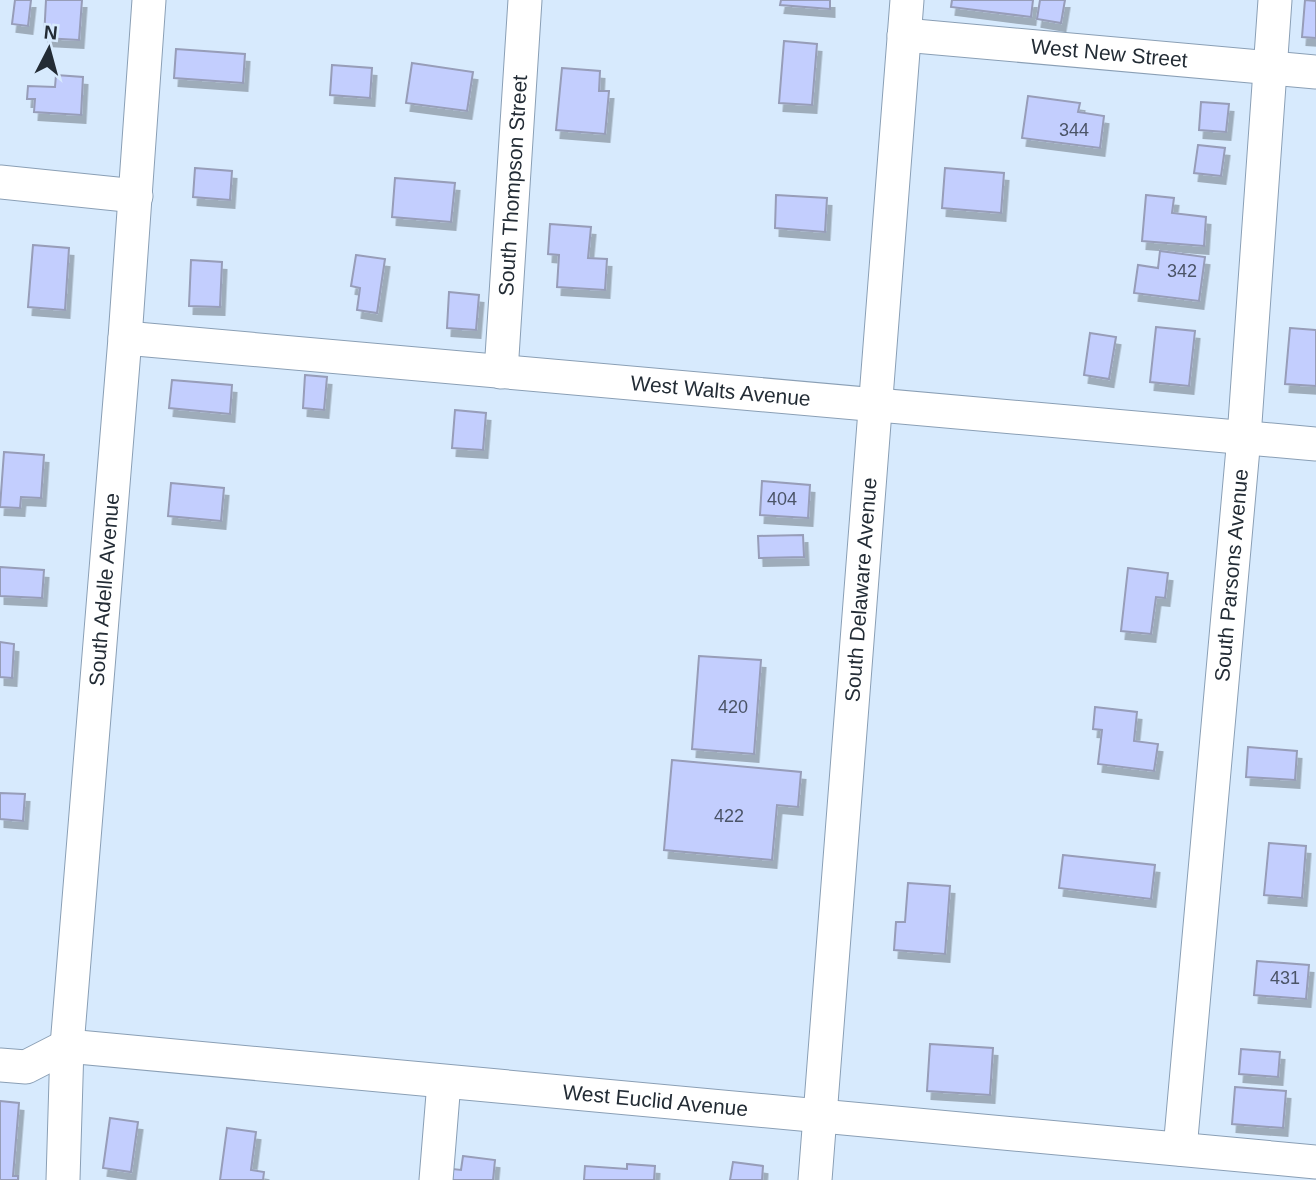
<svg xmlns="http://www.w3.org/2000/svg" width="1316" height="1180" font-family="Arial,sans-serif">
<defs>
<filter id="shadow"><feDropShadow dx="4.5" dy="8" stdDeviation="0" flood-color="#0004"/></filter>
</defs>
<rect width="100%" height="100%" fill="#d7eafd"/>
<!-- building -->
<path fill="#c3cefe" stroke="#979db8" stroke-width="2" filter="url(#shadow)" d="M 15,0 L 31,0 L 28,26 L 12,24 Z
M 46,0 L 82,0 L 79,40 L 44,38 Z
M 781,0 L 830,0 L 830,9 L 780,5 Z
M 952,0 L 1033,0 L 1031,17 L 951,7 Z
M 1040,0 L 1065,0 L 1061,23 L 1037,19 Z
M 1305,0 L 1316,1 L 1316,38 L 1302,37 Z
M 784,41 L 817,44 L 812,105 L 779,103 Z
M 176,49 L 245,54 L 243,83 L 174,78 Z
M 412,63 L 473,72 L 467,111 L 406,103 Z
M 332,65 L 372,68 L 370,98 L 330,95 Z
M 562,68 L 600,71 L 599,91 L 609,91 L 605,134 L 556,130 Z
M 56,75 L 83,77 L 81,115 L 34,112 L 35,99 L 27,99 L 28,86 L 55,87 Z
M 1028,96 L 1080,103 L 1078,112 L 1104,116 L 1100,148 L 1022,138 Z
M 1201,102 L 1229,104 L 1226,132 L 1199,130 Z
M 1198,145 L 1225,148 L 1221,176 L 1194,173 Z
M 195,168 L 232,171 L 230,200 L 193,197 Z
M 945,168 L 1004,173 L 1001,213 L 942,208 Z
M 395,178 L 455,183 L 451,222 L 392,217 Z
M 776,195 L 827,198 L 825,232 L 775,228 Z
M 1146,195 L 1174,198 L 1172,213 L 1206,217 L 1204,246 L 1142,241 Z
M 550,224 L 591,227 L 588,258 L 607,259 L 605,290 L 557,287 L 559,255 L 548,254 Z
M 33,245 L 69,248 L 65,310 L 28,307 Z
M 1160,251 L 1205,257 L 1199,301 L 1134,293 L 1138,265 L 1158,268 Z
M 356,255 L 385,259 L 377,313 L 357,310 L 360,288 L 351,286 Z
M 191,260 L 222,262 L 220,307 L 189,306 Z
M 449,292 L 479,295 L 476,330 L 447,328 Z
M 1156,327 L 1195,331 L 1189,386 L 1150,382 Z
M 1290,328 L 1316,330 L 1316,386 L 1285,384 Z
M 1090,333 L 1116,337 L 1109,379 L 1084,375 Z
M 305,375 L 327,377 L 324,410 L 303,408 Z
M 172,380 L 232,385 L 230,414 L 169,408 Z
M 455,410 L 486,413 L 483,450 L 452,448 Z
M 4,452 L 44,455 L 41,498 L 21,497 L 20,508 L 0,507 Z
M 762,481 L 810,485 L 808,518 L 760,515 Z
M 171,483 L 224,488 L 221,521 L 168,516 Z
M 803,535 L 804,557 L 759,558 L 758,536 Z
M 0,567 L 44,570 L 42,598 L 0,596 Z
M 1128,568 L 1168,573 L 1165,598 L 1156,597 L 1151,634 L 1121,631 Z
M 0,642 L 14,644 L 12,678 L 0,677 Z
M 699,656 L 761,660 L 754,754 L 692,749 Z
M 1095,707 L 1137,712 L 1134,741 L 1158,744 L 1154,771 L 1098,764 L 1102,730 L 1093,729 Z
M 1248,747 L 1297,751 L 1295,780 L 1246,777 Z
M 672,760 L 801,772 L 798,807 L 777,805 L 772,860 L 664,850 Z
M 0,793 L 25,794 L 23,821 L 0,819 Z
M 1269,843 L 1306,846 L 1302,898 L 1264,895 Z
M 1063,855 L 1155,865 L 1151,899 L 1059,888 Z
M 908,883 L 950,886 L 945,954 L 894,950 L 896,922 L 905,922 Z
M 1257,961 L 1309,965 L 1306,999 L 1254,995 Z
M 930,1044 L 993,1048 L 990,1095 L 927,1091 Z
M 1241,1049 L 1280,1052 L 1278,1077 L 1239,1074 Z
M 1235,1087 L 1286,1091 L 1283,1128 L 1232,1124 Z
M 0,1101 L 19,1103 L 13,1176 L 18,1176 L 18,1180 L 0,1180 Z
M 110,1118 L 138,1122 L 131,1172 L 103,1168 Z
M 227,1128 L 256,1132 L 251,1170 L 264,1172 L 263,1180 L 220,1180 Z
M 463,1156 L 495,1160 L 493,1180 L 452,1180 L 453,1169 L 461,1170 Z
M 733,1162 L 763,1166 L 762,1180 L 730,1180 Z
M 627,1164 L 655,1166 L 654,1180 L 584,1180 L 585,1166 L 627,1169 Z"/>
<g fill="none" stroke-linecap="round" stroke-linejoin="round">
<!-- minor casing -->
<g stroke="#8a9fb5" stroke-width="35">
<g id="minor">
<path id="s1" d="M 904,35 L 1316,72"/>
<path d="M 0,182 L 136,196"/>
<path id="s2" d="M 125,338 L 1316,444"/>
<path id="s3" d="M 501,372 L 525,0"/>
<path id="s4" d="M 0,1065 L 26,1067 L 67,1046 L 1316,1162"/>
<path id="s5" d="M 1180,1149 L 1244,437 L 1275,0"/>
<path id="s6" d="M 63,1180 L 67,1046 L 125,338 L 149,0"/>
<path d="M 436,1180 L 444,1082"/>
<path id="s7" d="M 815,1180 L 907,0"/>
</g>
</g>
<!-- minor -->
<use href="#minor" stroke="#fff" stroke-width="33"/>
</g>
<g text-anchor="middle" stroke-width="7" stroke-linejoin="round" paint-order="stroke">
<!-- number labels -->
<g font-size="18" fill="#4b5467">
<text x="1074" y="136">344</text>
<text x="1182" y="277">342</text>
<text x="782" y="505">404</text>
<text x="733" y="713">420</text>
<text x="729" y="822">422</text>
<text x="1285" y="984">431</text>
</g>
<!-- street labels -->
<g font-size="21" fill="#232c35" stroke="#d7eafd">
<text dy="7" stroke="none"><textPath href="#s1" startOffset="206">West New Street</textPath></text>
<text dy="7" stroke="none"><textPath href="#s3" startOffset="187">South Thompson Street</textPath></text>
<text dy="7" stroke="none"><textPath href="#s2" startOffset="598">West Walts Avenue</textPath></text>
<text dy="7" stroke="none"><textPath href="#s5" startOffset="576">South Parsons Avenue</textPath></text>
<text dy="7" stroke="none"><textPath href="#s6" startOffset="592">South Adelle Avenue</textPath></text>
<text dy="7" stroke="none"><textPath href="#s7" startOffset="592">South Delaware Avenue</textPath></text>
<text dy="7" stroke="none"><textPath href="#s4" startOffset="663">West Euclid Avenue</textPath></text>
</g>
</g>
<!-- north arrow -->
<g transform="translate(49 49) rotate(6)" stroke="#d7eafd" stroke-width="5" paint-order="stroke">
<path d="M0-5L12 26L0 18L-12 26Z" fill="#232c35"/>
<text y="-10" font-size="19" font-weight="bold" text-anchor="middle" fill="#232c35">N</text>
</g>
</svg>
